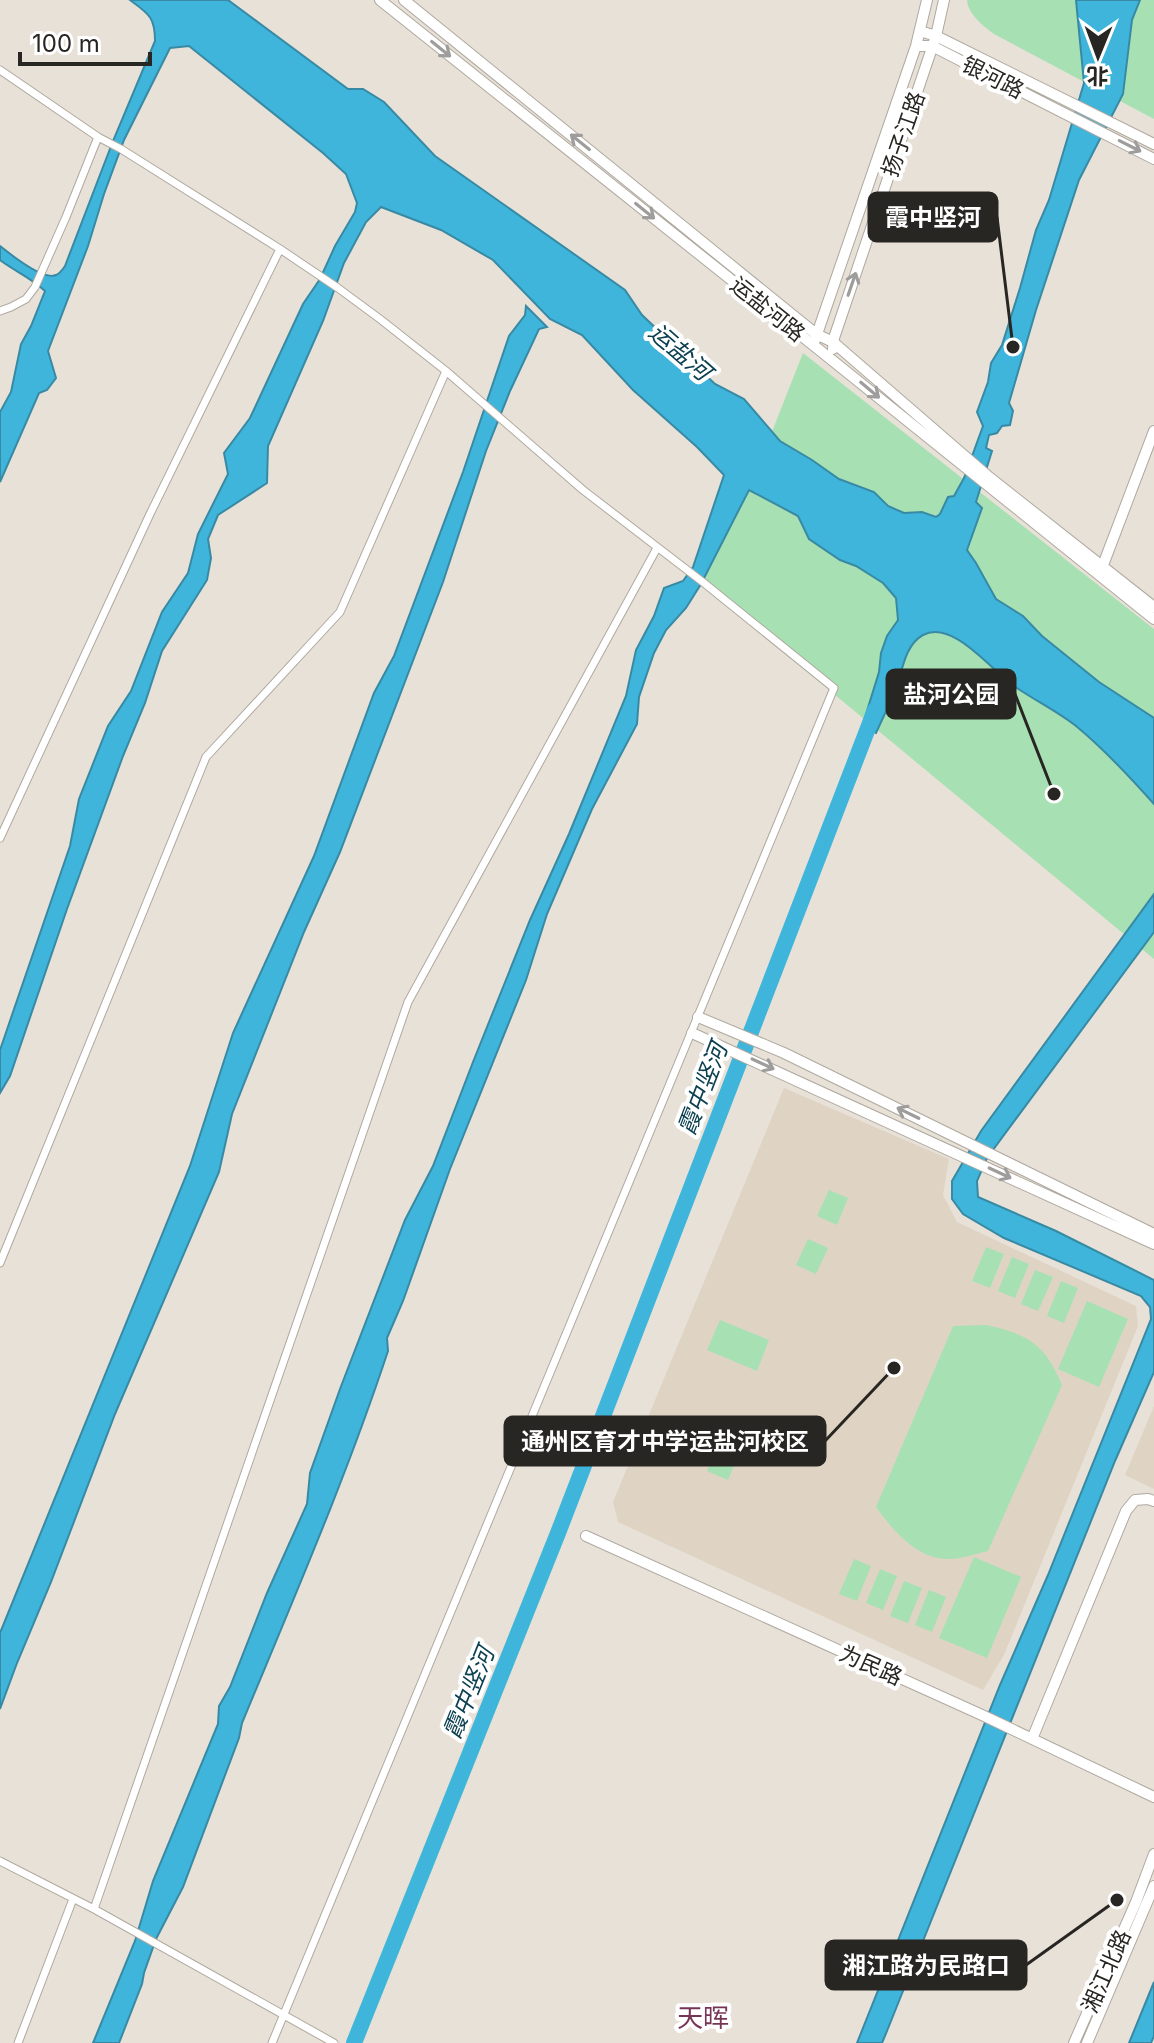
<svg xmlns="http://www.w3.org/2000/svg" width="1154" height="2043" font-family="Inter,'Noto Sans SC',sans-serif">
<rect width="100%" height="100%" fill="#e8e1d7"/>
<!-- built -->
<path fill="#dfd4c4" d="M 784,1088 L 949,1159 L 943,1195 L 957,1222 L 1136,1306 L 1138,1326 L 1004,1655 L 983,1690 L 618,1522 L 613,1502 Z
M 1154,1406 L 1154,1489 L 1125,1475 Z"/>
<!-- green -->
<path fill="#a7e0b3" d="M 967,0 L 1154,0 L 1154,119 L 994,34 C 983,26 968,14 967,0 Z
M 803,353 L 1154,629 L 1154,959 L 701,584 L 749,490 Z
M 829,1190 L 848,1198 L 837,1225 L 817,1216 Z
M 808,1239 L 828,1248 L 816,1274 L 796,1265 Z
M 986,1247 L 1004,1254 L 990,1288 L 972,1281 Z
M 1012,1257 L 1029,1264 L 1015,1298 L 998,1291 Z
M 1035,1270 L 1053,1277 L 1038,1311 L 1021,1304 Z
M 1061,1281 L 1078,1288 L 1064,1323 L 1047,1316 Z
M 1087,1301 L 1128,1319 L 1099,1387 L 1058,1369 Z
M 720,1320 L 769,1340 L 757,1371 L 707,1350 Z
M 986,1325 C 1028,1334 1045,1344 1062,1385 L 988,1551 C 975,1554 959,1560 945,1559 C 915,1557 892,1529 876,1507 L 953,1326 Z
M 720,1442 L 740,1451 L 728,1480 L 707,1471 Z
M 974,1557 L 1021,1577 L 987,1658 L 939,1638 Z
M 854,1559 L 871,1566 L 857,1601 L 839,1594 Z
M 880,1569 L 897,1576 L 883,1610 L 866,1603 Z
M 904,1581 L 922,1588 L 908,1623 L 890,1616 Z
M 929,1590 L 946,1597 L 932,1632 L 915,1625 Z"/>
<!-- water -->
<path fill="#3fb5db" stroke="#388aa4" stroke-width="2" d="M 130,0 L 228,0 L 348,89 L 363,89 L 384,102 L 435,156 L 625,290 L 642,315 L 715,384 L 744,399 L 780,441 L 812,460 L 839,479 L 874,492 L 888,506 L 904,513 L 922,512 L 936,517 L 940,514 L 948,497 L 954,496 L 964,478 L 983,426 L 977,412 L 988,382 L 991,363 L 1002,345 L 1020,288 L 1036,230 L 1049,200 L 1084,83 L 1076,0 L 1140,0 L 1132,20 L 1123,94 L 1079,180 L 1036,310 L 1009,403 L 1013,411 L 1010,425 L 1002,426 L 997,433 L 989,435 L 986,448 L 992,451 L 976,502 L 982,508 L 967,550 L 976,563 L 996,599 L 1023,616 L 1042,636 L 1099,682 L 1154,718 L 1154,804 C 1130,777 1104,749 1076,726 C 1057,711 1034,700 1014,686 C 992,671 953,619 923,635 C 903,646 902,676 894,694 C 888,707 882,720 876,733 L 862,727 L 879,672 L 881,653 L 887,636 L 898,620 L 896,598 L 883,583 L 856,566 L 840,560 L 809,539 L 798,516 L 749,490 L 701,584 L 686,608 L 666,630 L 654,653 L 639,697 L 637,724 L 592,809 L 547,914 L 526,980 L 450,1169 L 403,1301 L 387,1338 L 388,1351 C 346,1478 293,1600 242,1723 L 239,1738 L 183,1887 L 156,1939 L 144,1973 L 142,1984 L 119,2043 L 93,2043 L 135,1941 L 153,1881 L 218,1724 L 219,1706 L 230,1687 L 267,1593 L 307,1504 L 310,1473 L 340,1389 L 405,1220 L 433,1166 L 473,1062 L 530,920 L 569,834 L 626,696 L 636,650 L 654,616 L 664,588 L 683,581 L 693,567 L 724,475 L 697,447 L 633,390 L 582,335 L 550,319 L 493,260 L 441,230 L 381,207 L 366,222 L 344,263 L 323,321 L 268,446 L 267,483 L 218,515 L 208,539 L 211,558 L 207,580 L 162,651 L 145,703 L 123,756 L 67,909 L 10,1076 L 0,1093 L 0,1050 L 70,846 L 79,799 L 108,726 L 131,691 L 162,612 L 188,573 L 198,534 L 228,474 L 224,453 L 250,418 L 303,304 L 320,279 L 335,246 L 355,212 L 357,203 L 346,174 L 323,153 L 189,46 L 170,48 L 124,140 L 104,194 L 88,246 L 48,351 L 56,378 L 47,390 L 39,393 L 0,482 L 0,412 L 11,392 L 21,344 L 31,326 L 45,291 C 30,277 16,272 0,260 L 0,246 C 10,254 43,281 56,275 C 59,274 63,269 65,266 L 113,141 L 155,41 C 155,17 149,14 130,0 Z
M 526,306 L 547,327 L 539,329 L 510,391 L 486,451 L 443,582 L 340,852 L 304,932 L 232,1114 L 219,1172 L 115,1414 L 51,1582 L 17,1663 L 0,1709 L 0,1633 L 190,1166 L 233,1033 L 314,856 L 374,693 L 394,656 L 463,472 L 509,336 L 525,315 Z
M 1154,894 L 1154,932 L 987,1158 L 977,1181 L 978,1197 L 1056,1231 L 1154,1280 L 1154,1372 L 1115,1461 L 887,2031 L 882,2043 L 857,2043 L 1000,1685 L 1048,1575 L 1151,1319 L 1150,1307 L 1141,1296 L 1004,1238 L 963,1214 L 952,1199 L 952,1181 L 981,1131 Z
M 1154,1982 L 1154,2036 L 1151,2043 L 1129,2043 Z"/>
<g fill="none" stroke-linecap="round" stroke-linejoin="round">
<!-- river -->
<path stroke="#3fb5db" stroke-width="16" d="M 354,2043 L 558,1533 L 875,710"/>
<!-- street casing -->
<g stroke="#afa9a0" stroke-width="9">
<path id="street" d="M 0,70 L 98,137 L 121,149 L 280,249 L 338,288 L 380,319 L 446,371 L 583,490 L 704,583 L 834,688 L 272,2043
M 0,311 L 11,307 L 26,299 L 35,287 L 66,217 L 98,137
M 0,838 L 150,514 L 280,249
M 0,1263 L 206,757 L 340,612 L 446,371
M 0,1861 L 94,1909 L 334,2043
M 94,1909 L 408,1002 L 657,548
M 18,2043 L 73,1899"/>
</g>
<!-- secondary casing -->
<g stroke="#afa9a0" stroke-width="12">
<path id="secondary" d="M 380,0 C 639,206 897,411 1154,619
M 404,0 L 816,334 L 833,342 L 989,477 L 1154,607
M 920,31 L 936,36 L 1154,144
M 916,46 L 932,46 L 1154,159
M 815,340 L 916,46 L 927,0
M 833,349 L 834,338 L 936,36 L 944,0
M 1100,573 L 1154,431
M 698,1017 L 784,1053 L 1154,1234
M 692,1033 L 1154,1244
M 586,1536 L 982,1715 L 1154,1797
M 1032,1739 L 1126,1511 L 1135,1500 L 1148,1499 L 1154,1501
M 1074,2043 L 1136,1902 L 1154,1854
M 1087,2043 L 1154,1886"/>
</g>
<!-- street -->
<use href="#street" stroke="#fff" stroke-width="7"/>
<!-- secondary -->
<use href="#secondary" stroke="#fff" stroke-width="10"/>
</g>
<!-- one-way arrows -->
<defs><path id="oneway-shaft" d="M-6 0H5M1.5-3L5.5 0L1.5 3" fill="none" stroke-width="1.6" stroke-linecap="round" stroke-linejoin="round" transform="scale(2)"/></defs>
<g stroke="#9e9d9c">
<use href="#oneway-shaft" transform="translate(441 49) rotate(39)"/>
<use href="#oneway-shaft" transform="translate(580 142) rotate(-141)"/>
<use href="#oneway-shaft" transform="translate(1130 146) rotate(27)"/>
<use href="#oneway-shaft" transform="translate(645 211) rotate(39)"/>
<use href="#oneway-shaft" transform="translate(852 284) rotate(-71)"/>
<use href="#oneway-shaft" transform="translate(870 390) rotate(40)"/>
<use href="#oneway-shaft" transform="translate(763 1064) rotate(25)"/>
<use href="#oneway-shaft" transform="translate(908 1113) rotate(-154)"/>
<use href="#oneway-shaft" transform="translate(1000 1173) rotate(25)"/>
</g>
<g text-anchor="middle" stroke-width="8" stroke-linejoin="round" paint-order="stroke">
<!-- street labels -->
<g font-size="22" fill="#282622" stroke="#fff">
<text transform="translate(993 77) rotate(27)" y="8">银河路</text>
<text transform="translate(903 134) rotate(-71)" y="8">扬子江路</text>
<text transform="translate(768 309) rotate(39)" y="8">运盐河路</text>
<text transform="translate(871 1665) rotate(24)" y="8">为民路</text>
<text transform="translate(1106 1971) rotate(-66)" y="8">湘江北路</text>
</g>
<!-- water labels -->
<g font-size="24" font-style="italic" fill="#0c4050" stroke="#fff">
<text transform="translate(680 352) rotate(41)" y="8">运盐河</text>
<text transform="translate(703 1089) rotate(-69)" y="8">霞中竖河</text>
<text transform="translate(469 1693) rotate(-68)" y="8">霞中竖河</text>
</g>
<!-- quarter labels -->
<g font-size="26" fill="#763556" stroke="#fff">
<text x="703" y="2027">天晖</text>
</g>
</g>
<!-- callouts -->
<path fill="none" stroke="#282622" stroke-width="3" d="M1013 347L997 217M1054 794L1015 694M894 1368L825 1441M1117 1900L1026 1965"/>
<g fill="#282622" stroke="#fff" stroke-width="3">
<circle cx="1013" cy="347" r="8"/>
<circle cx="1054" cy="794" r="8"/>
<circle cx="894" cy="1368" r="8"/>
<circle cx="1117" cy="1900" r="8"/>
</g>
<g fill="#282622" stroke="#282622" stroke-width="3">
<rect x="869" y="193" width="128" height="48" rx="8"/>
<rect x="887" y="670" width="128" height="48" rx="8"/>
<rect x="505" y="1417" width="320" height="48" rx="8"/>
<rect x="826" y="1941" width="200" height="48" rx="8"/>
</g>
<g font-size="24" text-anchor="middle" font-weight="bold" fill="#fff">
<text x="933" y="226">霞中竖河</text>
<text x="951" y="703">盐河公园</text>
<text x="665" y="1450">通州区育才中学运盐河校区</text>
<text x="926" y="1974">湘江路为民路口</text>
</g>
<!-- north arrow -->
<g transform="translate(1098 56) rotate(181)" stroke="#ffffff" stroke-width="6" paint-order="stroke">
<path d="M0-6L14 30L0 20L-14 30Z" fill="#282622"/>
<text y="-12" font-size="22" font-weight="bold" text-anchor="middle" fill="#282622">北</text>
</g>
<!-- scale -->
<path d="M20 52v12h130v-12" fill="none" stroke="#282622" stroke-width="4"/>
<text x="32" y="52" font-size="24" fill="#282622" stroke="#ffffff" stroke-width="6" paint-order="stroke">100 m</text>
</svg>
